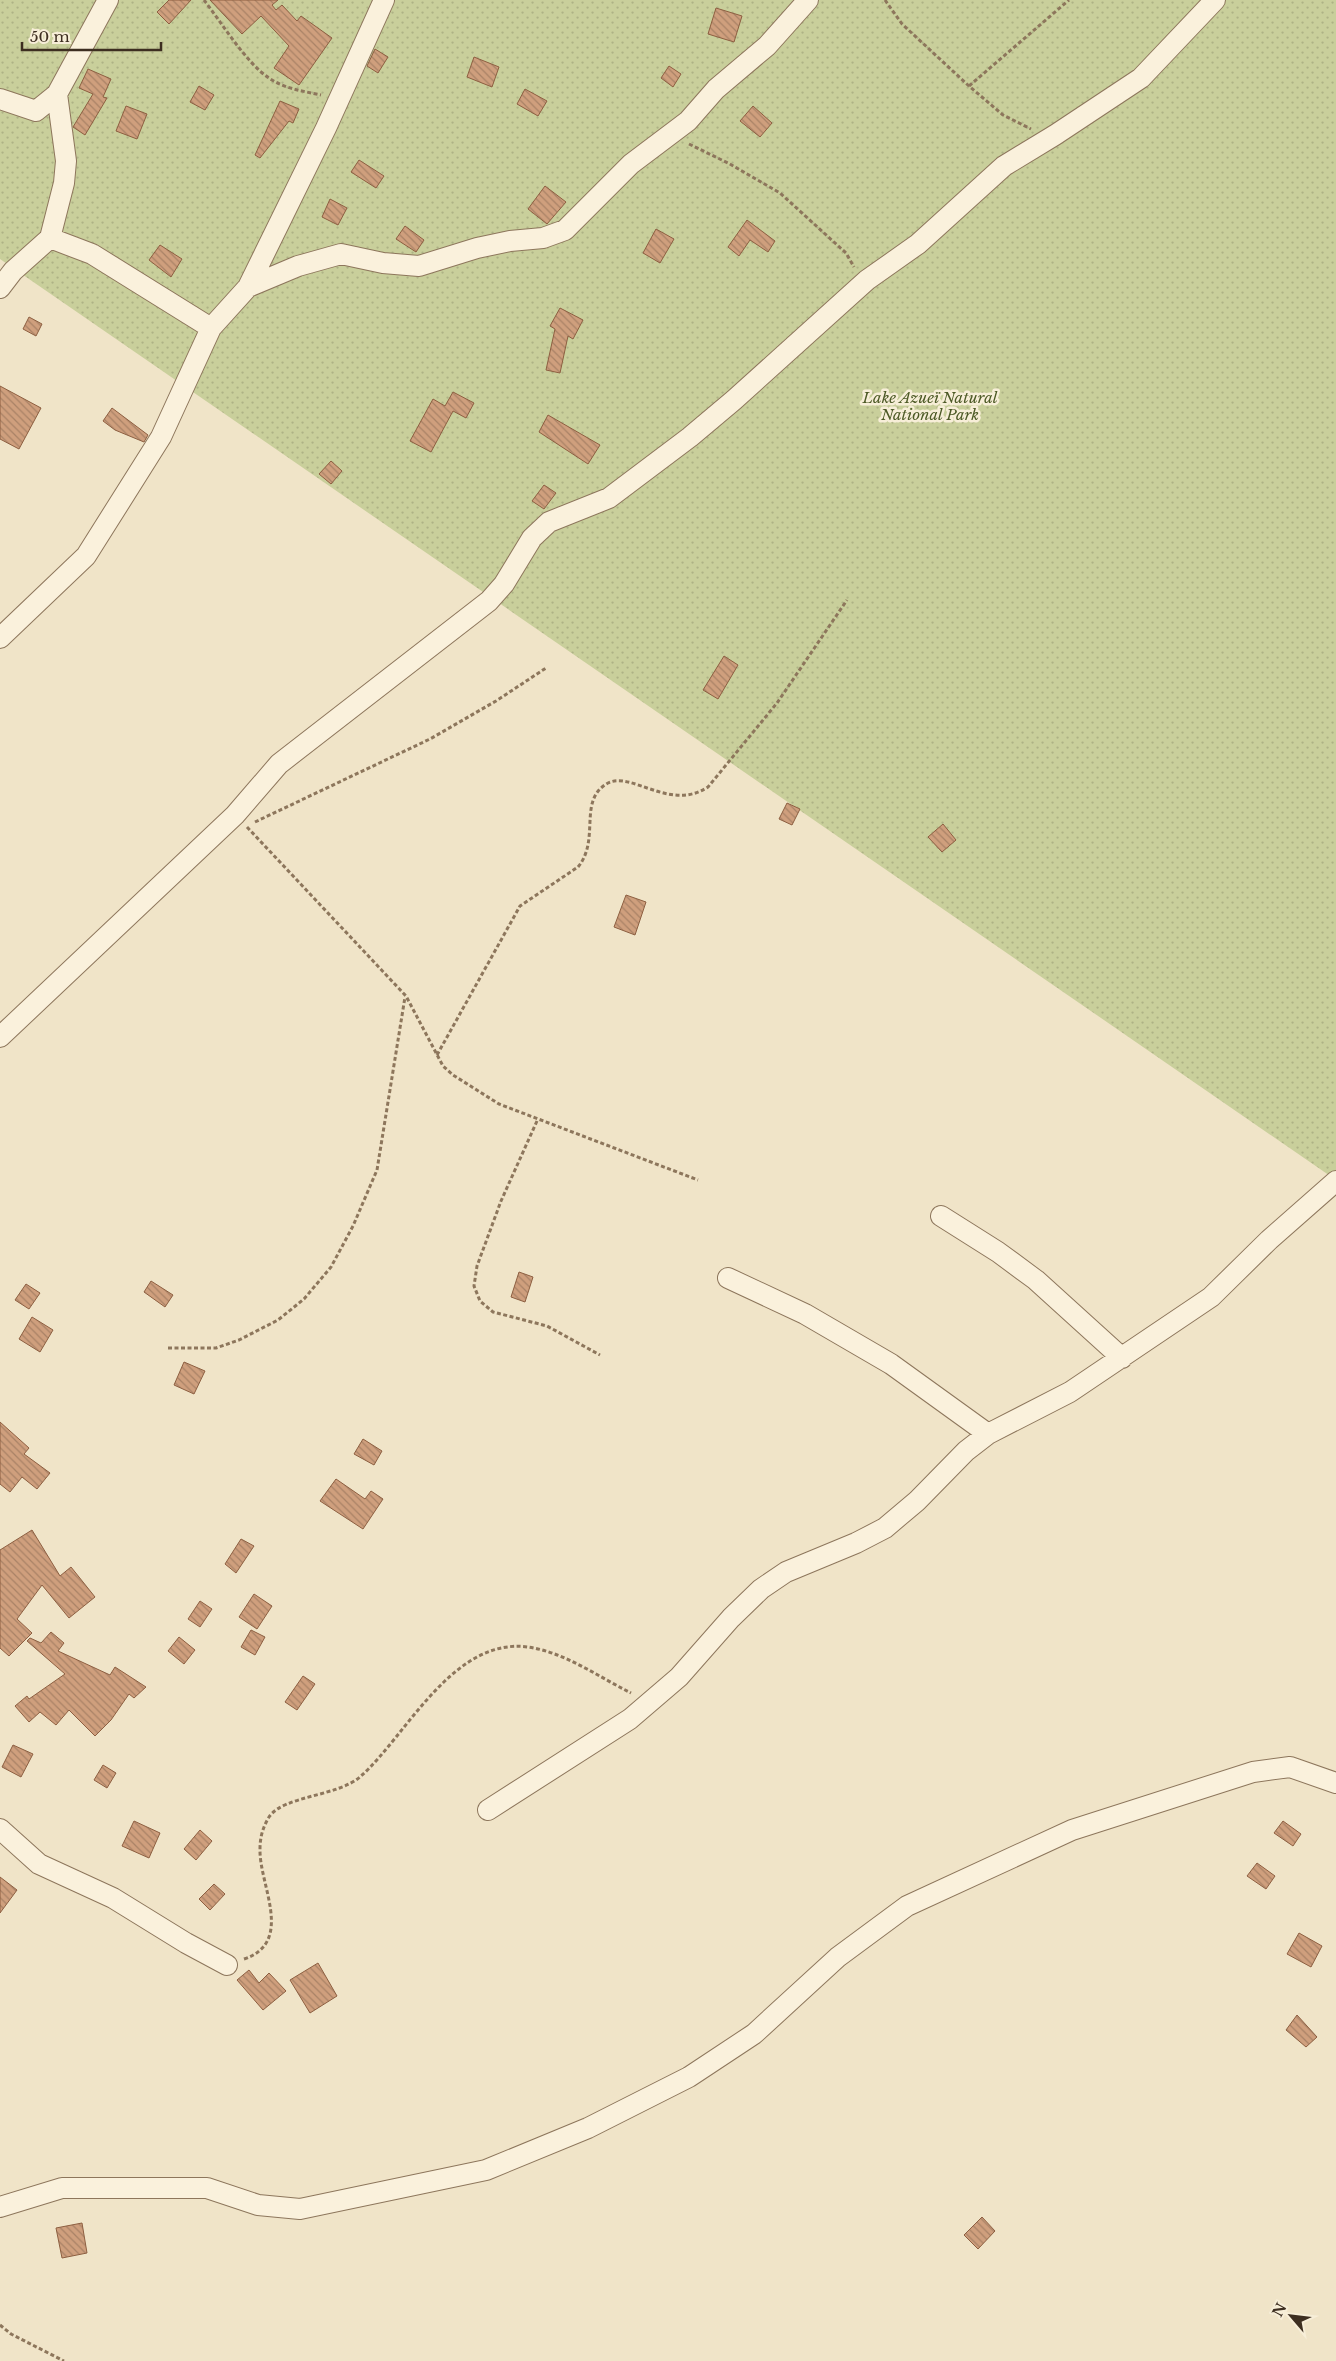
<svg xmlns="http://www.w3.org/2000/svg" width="1336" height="2361" font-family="'Libre Baskerville',serif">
<defs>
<pattern id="grass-dots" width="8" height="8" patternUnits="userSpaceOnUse" patternTransform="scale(1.25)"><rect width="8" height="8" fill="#c9cf9b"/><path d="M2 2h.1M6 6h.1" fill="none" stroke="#aeb285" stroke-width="1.8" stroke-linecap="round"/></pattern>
<pattern id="building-back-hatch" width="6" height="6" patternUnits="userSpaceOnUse" patternTransform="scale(1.25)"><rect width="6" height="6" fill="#cf9f7d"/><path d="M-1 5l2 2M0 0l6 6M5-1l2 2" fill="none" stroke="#a98266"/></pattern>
</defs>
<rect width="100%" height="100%" fill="#f0e4c8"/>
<!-- grass -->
<path fill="url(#grass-dots)" d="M 0,0 L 1336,0 L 1336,1180 L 0,259 Z"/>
<!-- building -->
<path fill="url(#building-back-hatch)" stroke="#8d5f41" d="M 169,0 L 191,0 L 169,24 L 157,12 Z
M 210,0 L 278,0 L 272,5 L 276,10 L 282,5 L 297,21 L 301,16 L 332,38 L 299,85 L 274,68 L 289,46 L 261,16 L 242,34 Z
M 716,8 L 742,16 L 734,42 L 708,34 Z
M 375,49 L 388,57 L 378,73 L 367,66 Z
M 474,57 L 499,67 L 492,87 L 467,77 Z
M 669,66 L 681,74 L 673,87 L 661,78 Z
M 88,69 L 111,79 L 103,97 L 107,98 L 85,135 L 73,127 L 93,94 L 79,88 Z
M 199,86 L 214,95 L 205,110 L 190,102 Z
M 525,89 L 547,101 L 538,116 L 517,104 Z
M 280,101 L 299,109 L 293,123 L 289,121 L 260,158 L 255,155 Z
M 126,106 L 147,114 L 137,139 L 116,131 Z
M 753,106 L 772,123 L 760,137 L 740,121 Z
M 359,160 L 384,176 L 376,188 L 351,172 Z
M 545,186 L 566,202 L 547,224 L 528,209 Z
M 330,199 L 347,208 L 338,225 L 322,217 Z
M 747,220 L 775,241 L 768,252 L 750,240 L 739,256 L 728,247 Z
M 405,226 L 424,240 L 416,252 L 396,239 Z
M 656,229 L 674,239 L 660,263 L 643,253 Z
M 160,245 L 182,259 L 171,277 L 149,260 Z
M 560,308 L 583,320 L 573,339 L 568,336 L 560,373 L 546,370 L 555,329 L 550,326 Z
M 29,317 L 42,324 L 36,336 L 23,329 Z
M 0,386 L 41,408 L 19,449 L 0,439 Z
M 453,392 L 474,403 L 466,418 L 453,411 L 431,452 L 410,441 L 433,399 L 445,406 Z
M 112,408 L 148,435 L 144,442 L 115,430 L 103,421 Z
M 548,415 L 600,445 L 588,464 L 539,432 Z
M 331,461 L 342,471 L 331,484 L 319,474 Z
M 544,485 L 556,493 L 544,509 L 532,501 Z
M 724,656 L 738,665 L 718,699 L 703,690 Z
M 787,803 L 800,809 L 792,825 L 779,819 Z
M 943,824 L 956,840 L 942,852 L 928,837 Z
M 626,895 L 646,902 L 635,935 L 614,927 Z
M 519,1272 L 533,1277 L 525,1302 L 511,1297 Z
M 151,1281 L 173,1295 L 165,1307 L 144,1292 Z
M 26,1284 L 40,1293 L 29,1309 L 15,1300 Z
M 32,1317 L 53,1330 L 40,1352 L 19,1339 Z
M 184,1362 L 205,1371 L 194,1394 L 174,1385 Z
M 0,1422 L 29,1448 L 24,1454 L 50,1473 L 37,1489 L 22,1477 L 10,1492 L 0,1484 Z
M 363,1439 L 382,1451 L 374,1465 L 354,1454 Z
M 336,1479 L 365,1499 L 371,1491 L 383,1499 L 363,1529 L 320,1501 Z
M 32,1530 L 60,1576 L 71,1567 L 95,1597 L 69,1618 L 42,1585 L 17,1619 L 32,1633 L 9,1656 L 0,1648 L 0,1550 Z
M 241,1539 L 254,1546 L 236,1573 L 225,1564 Z
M 254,1594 L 272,1606 L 257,1629 L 239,1617 Z
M 200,1601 L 212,1609 L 200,1627 L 188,1619 Z
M 251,1630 L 265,1637 L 255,1655 L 241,1647 Z
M 51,1632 L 64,1643 L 58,1651 L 110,1675 L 115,1667 L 146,1687 L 134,1698 L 129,1694 L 111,1720 L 95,1736 L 69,1710 L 56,1725 L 40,1712 L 29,1722 L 15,1706 L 27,1696 L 29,1699 L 65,1674 L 27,1641 L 30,1638 L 41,1643 Z
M 179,1637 L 195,1650 L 184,1664 L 168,1651 Z
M 303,1676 L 315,1684 L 297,1710 L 285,1702 Z
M 13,1745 L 33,1754 L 21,1777 L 2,1767 Z
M 103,1765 L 116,1773 L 107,1788 L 94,1780 Z
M 134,1821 L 160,1833 L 149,1858 L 122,1846 Z
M 1283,1821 L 1301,1834 L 1293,1846 L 1274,1833 Z
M 200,1830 L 212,1841 L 196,1860 L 184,1849 Z
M 1257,1863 L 1275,1876 L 1266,1889 L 1247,1876 Z
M 0,1877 L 17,1890 L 0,1913 Z
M 214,1884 L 225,1894 L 210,1910 L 199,1899 Z
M 1299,1933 L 1322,1946 L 1311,1967 L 1287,1954 Z
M 318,1963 L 337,1996 L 310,2013 L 290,1980 Z
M 249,1970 L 259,1983 L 269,1973 L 286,1991 L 263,2010 L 237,1980 Z
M 1297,2015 L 1317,2037 L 1306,2047 L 1286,2030 Z
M 982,2217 L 995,2231 L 978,2249 L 964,2235 Z
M 82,2223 L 87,2253 L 62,2258 L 56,2228 Z"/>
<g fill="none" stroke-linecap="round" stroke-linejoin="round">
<!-- minor casing -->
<g stroke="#8d765c" stroke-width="22">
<path id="minor" d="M 0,99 L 36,111 L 57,94 L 108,0
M 50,238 L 92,254 L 211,328
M 248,287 L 326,128 L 384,0
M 0,288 L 13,271 L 50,238 L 64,183 L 66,161 L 57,94
M 0,638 L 86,556 L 161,437 L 211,328 L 248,287 L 298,266 L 341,254 L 383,263 L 419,266 L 477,248 L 510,241 L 543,238 L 565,230 L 631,164 L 688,121 L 716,89 L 767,46 L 808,0
M 0,1037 L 235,815 L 279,764 L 489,601 L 504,584 L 532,538 L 549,522 L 609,498 L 690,437 L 734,400 L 867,280 L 918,244 L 1004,166 L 1055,135 L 1141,78 L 1215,0
M 941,1216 L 998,1252 L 1036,1280 L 1122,1358
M 728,1278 L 805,1314 L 891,1364 L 988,1434
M 488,1810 L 630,1719 L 679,1677 L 731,1618 L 761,1589 L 786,1572 L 856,1543 L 885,1528 L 917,1501 L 966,1451 L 988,1434 L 1070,1392 L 1211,1297 L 1269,1240 L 1336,1181
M 0,1829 L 39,1864 L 113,1898 L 186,1943 L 227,1965
M 0,2207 L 62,2188 L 207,2188 L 258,2205 L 300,2209 L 486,2170 L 588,2128 L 689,2077 L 754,2034 L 838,1957 L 907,1906 L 1072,1830 L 1253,1772 L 1290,1767 L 1336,1783"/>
</g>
<!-- path -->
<path stroke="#8d765c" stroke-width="3" stroke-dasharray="4 2.5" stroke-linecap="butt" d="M 204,0 C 221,22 247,64 269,78 C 285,89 303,91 321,95
M 885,0 L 902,24 L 969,86 L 1003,115 L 1031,129
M 969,86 L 1069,0
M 689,144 L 728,163 L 780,193 L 846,253 L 854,267
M 255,822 L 430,739 L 496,701 L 546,668
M 247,827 L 406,996 L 443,1066 L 453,1075 L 499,1104 L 698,1180
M 437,1055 L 520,906 L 578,867 C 601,839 577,800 608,783 C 632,771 670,812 708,787 L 777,703 L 847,600
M 537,1121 L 501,1201 L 477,1266 L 474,1286 L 480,1301 L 493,1312 L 547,1326 L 600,1355
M 168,1348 L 216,1348 L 239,1340 L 278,1320 L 304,1299 L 331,1267 L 353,1226 L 377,1170 L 405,997
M 244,1959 C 295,1942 259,1885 260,1849 C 260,1837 263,1827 269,1817 C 284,1795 338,1797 361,1776 C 407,1735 453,1637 528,1647 C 564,1652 599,1677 631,1693
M 0,2325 L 11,2334 L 64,2361"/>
<!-- minor -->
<use href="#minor" stroke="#faf1dc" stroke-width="20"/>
</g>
<g text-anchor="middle" stroke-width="5" stroke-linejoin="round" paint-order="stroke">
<!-- park labels -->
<g font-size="15" font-style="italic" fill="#4d5a26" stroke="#f7eed8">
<text x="930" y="403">Lake Azueï Natural<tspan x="930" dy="17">National Park</tspan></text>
</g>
</g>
<!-- north arrow -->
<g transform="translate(1291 2316) rotate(298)" stroke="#f7eed8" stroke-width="4" paint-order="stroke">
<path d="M0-4L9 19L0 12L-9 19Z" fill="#3d2e20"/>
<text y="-8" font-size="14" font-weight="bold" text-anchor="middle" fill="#3d2e20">N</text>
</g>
<!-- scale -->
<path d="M22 42v8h139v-8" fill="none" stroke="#3d2e20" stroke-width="2.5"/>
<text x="30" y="42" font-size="15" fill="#3d2e20" stroke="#f7eed8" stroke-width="4" paint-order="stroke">50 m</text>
</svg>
